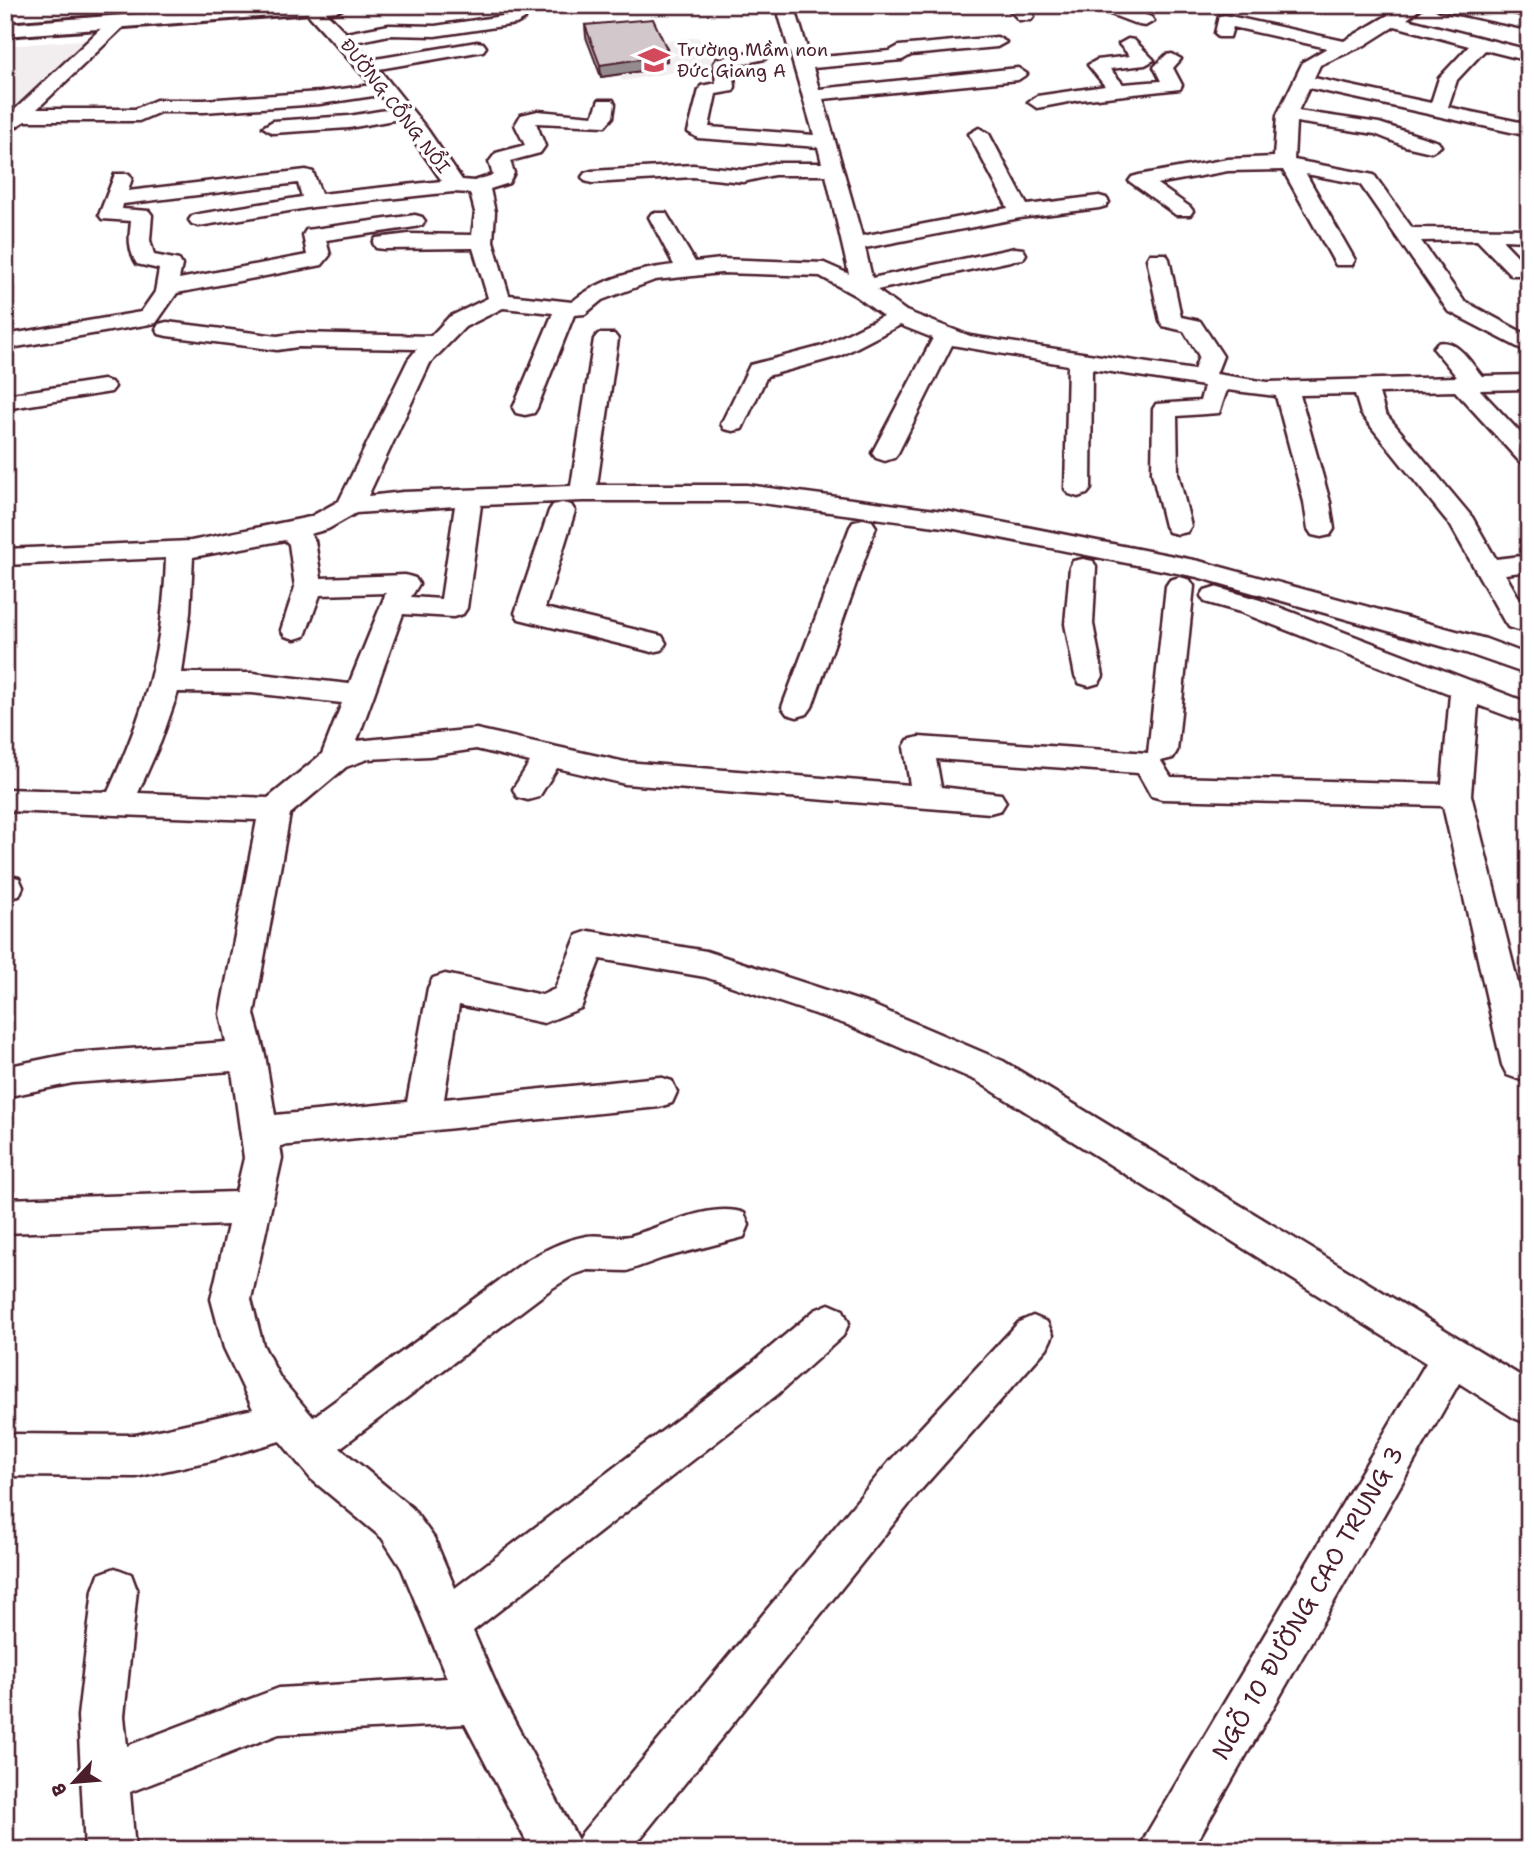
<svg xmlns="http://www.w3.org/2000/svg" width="1534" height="1855" font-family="'Shantell Sans',sans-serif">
<rect width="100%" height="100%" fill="#fff"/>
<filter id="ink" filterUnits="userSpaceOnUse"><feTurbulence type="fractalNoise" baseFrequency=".0143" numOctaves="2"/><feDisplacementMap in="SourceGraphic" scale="14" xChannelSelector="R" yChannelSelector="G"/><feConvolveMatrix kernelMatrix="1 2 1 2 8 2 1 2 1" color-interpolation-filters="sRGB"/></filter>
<g filter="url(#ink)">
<!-- built -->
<path fill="#f2eeef" d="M 659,30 L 664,41 L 698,37 L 715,65 L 623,81 L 619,76 L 609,78 L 591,53 L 583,37 Z
M 95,39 L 5,125 L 5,46 Z"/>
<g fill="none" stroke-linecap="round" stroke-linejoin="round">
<!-- minor casing -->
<g stroke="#4a1f2b" stroke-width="5">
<path id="minor" d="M 307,5 L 319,5 L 346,33 L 389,25 L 435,26 L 516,14 L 522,15 L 525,19 L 516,24 L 435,36 L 389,35 L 355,42 L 370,60 L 477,42 L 483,43 L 486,47 L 483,51 L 379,69 L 427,129 L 462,180 L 474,181 L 493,175 L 489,162 L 496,153 L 525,145 L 515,125 L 521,115 L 538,111 L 593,116 L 599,100 L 613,100 L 615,104 L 613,117 L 605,126 L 536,123 L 545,146 L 540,153 L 510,161 L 514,173 L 509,183 L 490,189 L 495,212 L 493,241 L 509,295 L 572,302 C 599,279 639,269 674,265 L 649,217 L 652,213 L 666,213 L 695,262 L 721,259 L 824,263 L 849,274 L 826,175 L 774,175 L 743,182 L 693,177 L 592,183 L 585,181 L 582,177 L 585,173 L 592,171 L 693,165 L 743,170 L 774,163 L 822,163 L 818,147 L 698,138 L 688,132 L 699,90 L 701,86 L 716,83 L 714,63 L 717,59 L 759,50 L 768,55 L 765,59 L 733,66 L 735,87 L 733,91 L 716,94 L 709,127 L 814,135 L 776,5 L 794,5 L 810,58 L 890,51 L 899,46 L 997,37 L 1006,42 L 997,47 L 911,55 L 902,60 L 813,68 L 819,89 L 1018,68 L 1027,74 L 1018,80 L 823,99 L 862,236 L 1008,208 L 969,134 L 979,128 L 989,134 L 1027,205 L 1099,196 L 1106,198 L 1109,202 L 1106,206 L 1099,208 L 1020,218 L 865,248 L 872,278 L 1015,248 L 1023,249 L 1026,254 L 1023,259 L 1015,260 L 877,290 L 906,311 L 970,336 L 1194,370 L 1199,356 L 1184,331 L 1163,326 L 1160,321 L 1147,259 L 1150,254 L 1166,254 L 1169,259 L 1181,317 L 1200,321 L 1223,356 L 1216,374 L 1267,382 L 1457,377 L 1433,348 L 1437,343 C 1457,338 1470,362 1482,376 L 1529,375 L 1529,389 L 1480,390 L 1529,442 L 1529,464 L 1520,462 L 1455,391 L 1379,393 L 1385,413 L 1472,517 L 1496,559 L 1529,555 L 1529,571 L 1505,574 L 1529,615 L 1528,627 L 1518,630 L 1508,627 L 1504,621 L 1451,526 L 1361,414 L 1355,394 L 1300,395 L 1330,502 L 1334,529 L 1330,535 L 1321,537 L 1312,535 L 1308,529 L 1304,502 L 1276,396 L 1227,390 L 1219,413 L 1177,416 L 1178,473 L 1191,526 L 1187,532 L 1178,534 L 1169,532 L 1165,526 L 1152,473 L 1153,409 L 1156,404 L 1200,401 L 1204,386 L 1092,369 L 1091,489 L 1087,494 L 1078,497 L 1069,494 L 1065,489 L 1068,365 L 952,345 L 898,453 L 894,458 L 885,461 L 876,458 L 872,453 L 933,338 L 900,325 L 840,356 L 767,376 L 742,429 L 733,431 L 724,429 L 721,424 L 750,365 L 823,346 L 883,316 L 856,296 L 820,276 L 721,273 L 655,280 L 602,300 L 585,314 L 574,315 L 537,408 L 534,413 L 525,415 L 516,413 L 513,408 L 553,313 L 503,308 L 465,327 L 430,363 L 368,496 L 403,492 L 571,486 L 594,339 L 598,334 L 614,334 L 618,339 L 597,485 L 747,485 L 950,512 L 1199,561 L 1486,639 L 1529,655 L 1529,675 L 1466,653 L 1197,577 L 950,528 L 747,501 L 583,501 L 481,505 L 467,608 L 463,614 L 453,617 L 403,614 L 357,741 L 476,729 L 625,762 L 910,785 L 904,747 L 908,740 L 919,737 L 1148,753 L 1166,586 L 1170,580 L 1180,577 L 1190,580 L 1194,586 L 1177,751 L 1173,758 L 1161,761 L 1171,777 L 1442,784 L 1450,694 L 1240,612 L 1205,602 L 1201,596 L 1205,590 L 1215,587 L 1260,600 L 1529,703 L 1529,724 L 1478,705 L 1471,795 L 1529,1028 L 1529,1083 L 1507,1075 L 1502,1065 L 1443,806 L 1162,799 L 1151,796 L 1138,773 L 936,759 L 941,787 L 1001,794 L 1006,802 L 1001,810 L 990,813 L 625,784 L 557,768 L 539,797 L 528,800 L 517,797 L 513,789 L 530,762 L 476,749 L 429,756 L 368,759 L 346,767 L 290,814 L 254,1014 L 265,1055 L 275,1115 L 407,1102 L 428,988 L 433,978 L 445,974 L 542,995 L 555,989 L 577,935 L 589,931 L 706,951 L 872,1005 L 1003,1061 L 1529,1381 L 1529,1424 L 1514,1418 L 1459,1383 L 1192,1850 L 1139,1850 L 1147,1833 L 1426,1363 L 977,1081 L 848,1025 L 705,977 L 600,959 L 581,1008 L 544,1023 L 459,1005 L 444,1099 L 659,1077 L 672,1081 L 677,1092 L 672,1103 L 659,1107 L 280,1146 L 282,1158 L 251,1299 L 263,1345 L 280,1378 L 313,1417 L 523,1263 C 543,1251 563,1240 587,1236 C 601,1234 616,1239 630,1236 C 662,1227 712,1201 744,1213 L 749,1225 L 744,1237 L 663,1258 L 627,1271 L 588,1270 L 573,1275 L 551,1289 L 340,1448 L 412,1508 L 434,1538 L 455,1588 L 748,1366 L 815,1310 L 829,1304 L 843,1310 L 849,1323 L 843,1336 L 778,1394 L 473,1631 L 502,1698 L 578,1840 L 582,1833 L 889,1462 L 1019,1322 L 1033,1316 L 1047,1322 L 1053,1335 L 1047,1348 L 919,1492 L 631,1850 L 531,1850 L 465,1724 L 279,1734 L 130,1792 L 135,1850 L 85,1850 L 78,1716 L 93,1590 L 99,1574 L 115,1568 L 131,1574 L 137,1590 L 124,1716 L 127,1746 L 279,1688 L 447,1678 L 402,1569 L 382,1538 L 311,1479 L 280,1441 L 210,1461 L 136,1477 L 5,1476 L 5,1434 L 136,1435 L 253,1409 L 224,1348 L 211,1299 L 228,1225 L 5,1233 L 5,1199 L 236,1192 L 244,1158 L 232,1071 L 73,1083 L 5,1097 L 5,1067 L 73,1053 L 226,1042 L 220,1014 L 257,820 L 5,811 L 5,789 L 108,792 C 146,709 163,650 166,558 L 5,565 L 5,549 L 191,541 L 310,517 L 339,501 L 408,360 L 417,349 L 298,347 L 277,350 L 167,336 L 159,334 L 156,329 L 159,324 L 167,322 L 277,336 L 298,333 L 431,336 L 449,317 L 488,298 L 473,248 L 384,249 L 376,248 L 373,243 L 376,238 L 409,234 L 472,235 L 475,212 L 470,193 L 453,192 L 313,207 L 199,226 L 192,224 L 189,220 L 192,216 L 199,214 L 302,197 L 298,183 L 123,204 L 122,209 L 149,211 L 152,215 L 150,240 L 154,255 L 179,260 L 182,265 L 179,279 L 307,255 L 303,235 L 306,230 L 314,229 L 415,215 L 422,217 L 425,221 L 422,225 L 415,227 L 326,240 L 330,255 L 322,265 L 177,293 L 156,323 L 5,349 L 5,335 L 141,312 L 155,292 L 159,269 L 137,264 C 128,250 129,237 131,221 L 102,219 L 99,215 L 115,174 L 129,174 L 132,178 L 128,191 L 306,170 L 313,172 L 321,194 L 442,181 L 399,119 L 349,128 L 273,133 L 263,127 L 273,121 L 349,116 L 392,109 L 380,95 L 320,104 L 204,112 L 160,112 L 139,121 L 25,121 L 12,129 L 5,127 L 5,119 L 110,20 L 116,19 L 125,24 L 122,28 L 37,109 L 135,109 L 156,100 L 204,100 L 320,92 L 372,85 L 307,13 L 304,9 ZM 455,506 L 441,599 L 411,597 L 419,584 L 415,578 L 405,575 L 321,578 L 315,541 L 310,534 L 328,529 L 356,513 ZM 285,540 L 289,544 L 295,587 L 281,630 L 285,636 L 295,639 L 305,636 L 320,595 L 386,593 L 349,684 L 252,673 L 182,673 L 190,613 L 193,557 ZM 178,692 L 252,693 L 342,703 L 322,754 L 268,798 L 138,793 L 161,741 Z
M 1005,5 L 1023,5 L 1034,16 L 1031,20 L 1019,20 Z
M 1095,5 L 1119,5 L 1151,17 L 1154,21 L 1145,26 L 1139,25 L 1097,9 Z
M 1405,5 L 1425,5 L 1407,19 L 1529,50 L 1529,61 L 1485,50 L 1457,80 L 1448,107 L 1529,124 L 1529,136 L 1309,88 L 1298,111 L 1379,123 L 1438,142 L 1441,146 L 1431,152 L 1405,146 L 1375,134 L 1296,122 L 1294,160 L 1374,175 L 1412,228 L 1529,229 L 1529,241 L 1502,240 L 1529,268 L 1527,275 L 1511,275 L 1477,240 L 1421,241 L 1464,301 L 1529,336 L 1529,353 L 1448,311 L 1360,184 L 1306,174 L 1355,260 L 1352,265 L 1336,265 L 1333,260 L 1283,170 L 1228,171 L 1157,184 L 1190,207 L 1193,211 L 1190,215 L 1176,215 L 1129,181 L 1132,177 L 1139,175 L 1228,159 L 1274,157 L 1277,115 L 1303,62 L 1327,48 L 1233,27 L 1230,37 L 1218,37 L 1215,33 L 1219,16 L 1225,15 L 1344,41 ZM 1395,26 L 1469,46 L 1439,78 L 1431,103 L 1314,78 L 1320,65 L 1365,45 Z
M 1432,5 L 1466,5 L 1529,19 L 1529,29 L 1440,10 Z
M 1128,39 L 1134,40 L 1154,60 L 1145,65 L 1110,69 L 1123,84 L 1161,81 L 1154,67 L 1166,55 L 1172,54 L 1181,59 L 1173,68 L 1182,85 L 1180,89 L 1079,100 L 1037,108 L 1028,102 L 1037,96 L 1105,86 L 1088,65 L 1097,60 L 1130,56 L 1119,44 Z
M 103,380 L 111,382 L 115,387 L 111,392 L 5,409 L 5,395 Z
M 562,503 L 571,505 L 575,511 L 545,608 L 662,636 L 666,643 L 662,650 L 652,652 L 519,619 L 515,613 L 549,511 L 553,505 Z
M 863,519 L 872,521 L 876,527 L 812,707 L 807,714 L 797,717 L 787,714 L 782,707 L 850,527 L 854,521 Z
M 1083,559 L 1093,561 L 1096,567 L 1093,624 L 1103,676 L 1099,683 L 1089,686 L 1079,683 L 1075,676 L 1065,624 L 1070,567 L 1073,561 Z
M 5,875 L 19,878 L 23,887 L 19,896 L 5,899 Z"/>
</g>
<!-- major casing -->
<g stroke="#4a1f2b" stroke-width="6">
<path id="major" d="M 254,5 L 348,5 L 338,11 L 5,36 L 5,24 Z"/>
</g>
<!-- minor -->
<use href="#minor" fill="#fff" fill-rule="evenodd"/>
<!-- major -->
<use href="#major" fill="#fff" fill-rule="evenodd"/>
</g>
<!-- wall -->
<path fill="#b5abaf" stroke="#4a1f2b" stroke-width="2" d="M 585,25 L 667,49 L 667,61 L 648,63 L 648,70 L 601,77 L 586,37 Z"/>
<!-- shaded-wall -->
<path fill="#938b8e" stroke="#4a1f2b" stroke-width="2" d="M 667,49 L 667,61 L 648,63 L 648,70 L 601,77 L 600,65 L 643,52 Z"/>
<!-- building -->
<path fill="#d2c7cb" stroke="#4a1f2b" stroke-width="2" d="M 653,19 L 667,49 L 643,52 L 648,58 L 600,65 L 585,25 Z"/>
</g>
<!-- icons -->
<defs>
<g id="school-bare" transform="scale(2.415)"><path d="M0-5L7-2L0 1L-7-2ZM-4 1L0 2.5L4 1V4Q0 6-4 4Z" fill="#d1495b" stroke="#fff" stroke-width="2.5" paint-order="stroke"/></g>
</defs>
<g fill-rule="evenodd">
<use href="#school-bare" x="654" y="60"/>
</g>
<g text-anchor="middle" stroke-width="7" stroke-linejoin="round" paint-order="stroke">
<!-- far-poi labels -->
<g font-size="18" fill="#4a1f2b" stroke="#fff" text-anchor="start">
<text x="677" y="56">Trường Mầm non<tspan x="677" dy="21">Đức Giang A</tspan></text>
</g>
<!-- far-street labels -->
<g font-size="18" fill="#4a1f2b" stroke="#fff">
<text transform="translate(395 106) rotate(52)" y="6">ĐƯỜNG CỔNG NỔI</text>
</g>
<!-- near-street labels -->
<g font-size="24" fill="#4a1f2b" stroke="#fff">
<text transform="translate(1308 1603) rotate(-60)" y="8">NGÕ 10 ĐƯỜNG CAO TRUNG 3</text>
</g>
</g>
<!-- margin -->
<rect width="1534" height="1855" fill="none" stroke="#fff" stroke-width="28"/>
<rect x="14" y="14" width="1506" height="1827" fill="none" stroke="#4a1f2b" stroke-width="2.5" filter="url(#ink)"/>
<!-- north arrow -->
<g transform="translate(74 1782) rotate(244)" stroke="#ffffff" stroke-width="5" paint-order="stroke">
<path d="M0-5L12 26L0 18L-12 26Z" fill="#4a1f2b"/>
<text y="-10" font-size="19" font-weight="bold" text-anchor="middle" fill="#4a1f2b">B</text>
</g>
</svg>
